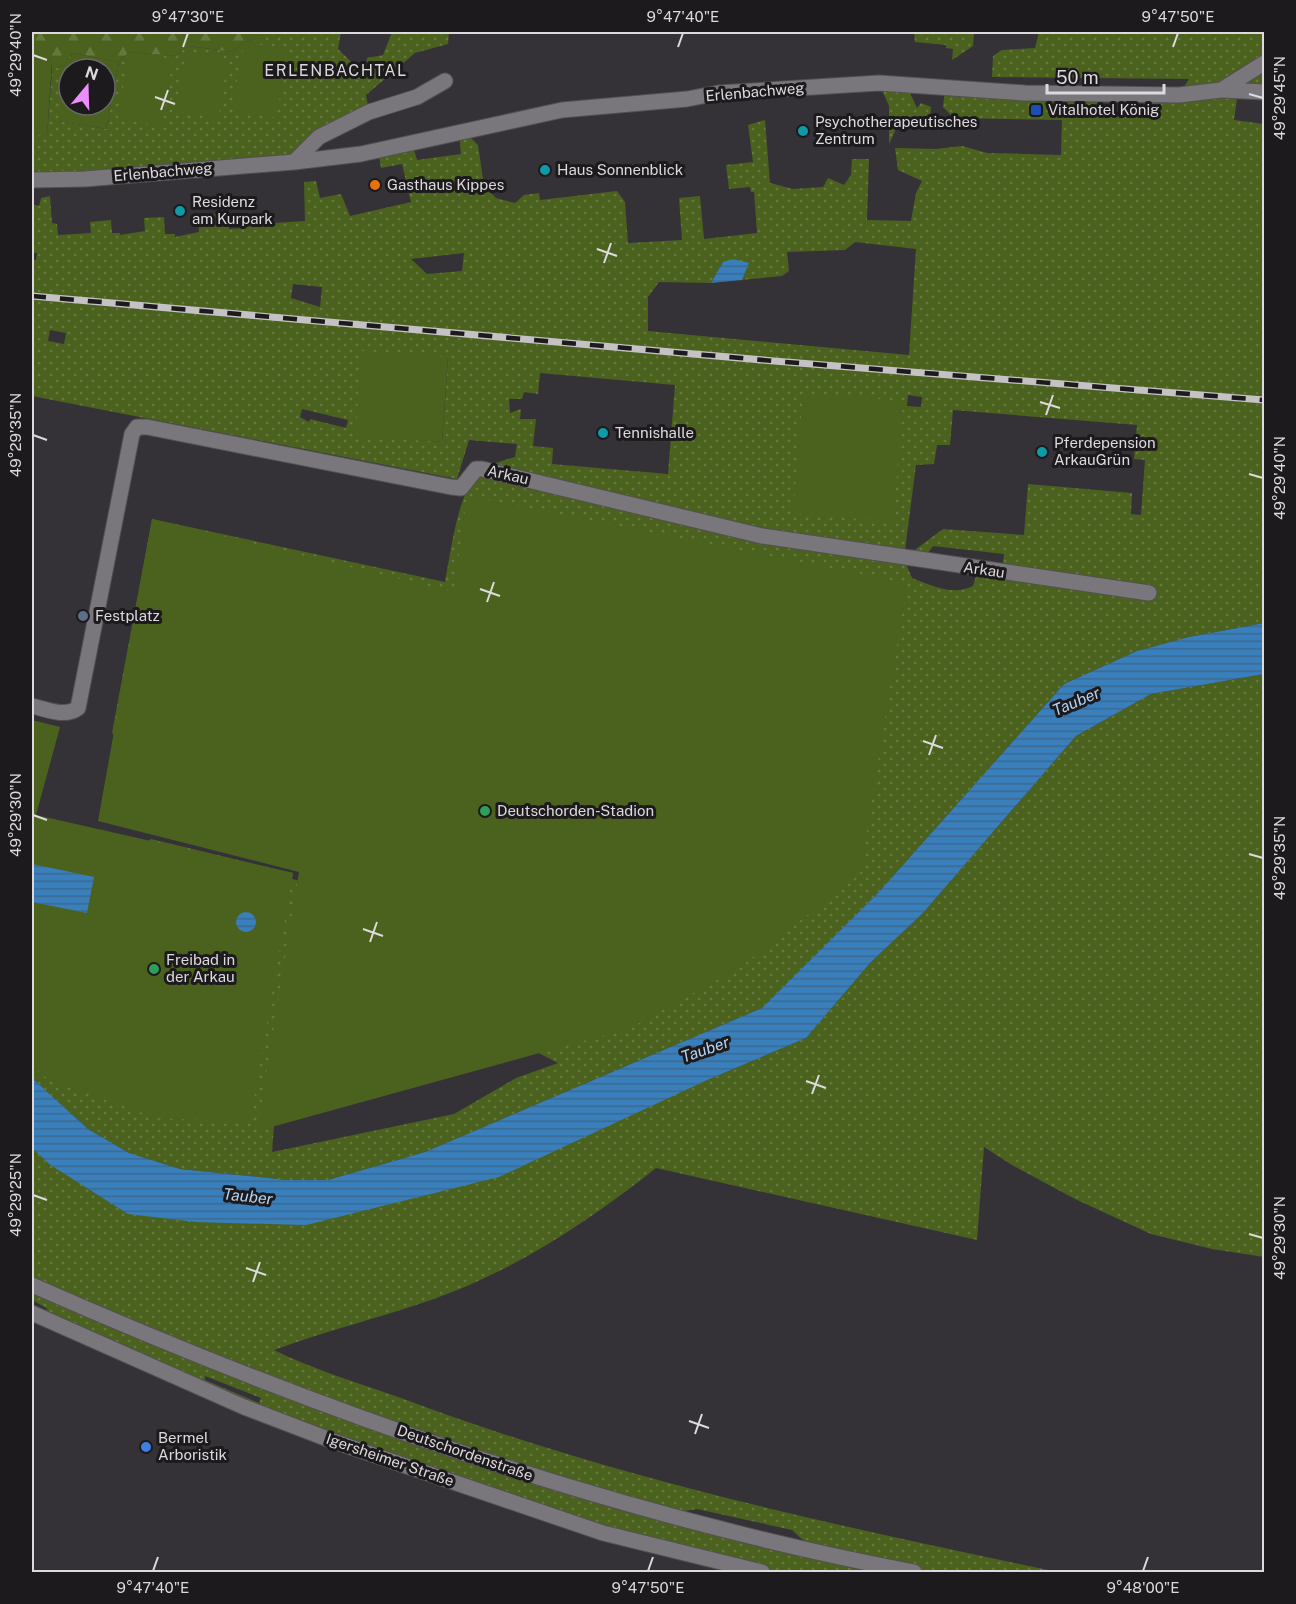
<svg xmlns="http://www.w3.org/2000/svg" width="1296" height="1604" font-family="'Public Sans',sans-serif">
<defs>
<pattern id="grass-dots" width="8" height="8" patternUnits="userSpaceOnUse" patternTransform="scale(1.5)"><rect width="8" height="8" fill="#4b621e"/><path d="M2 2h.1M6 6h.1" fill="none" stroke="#64783e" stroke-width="1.8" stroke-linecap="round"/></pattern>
<pattern id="forest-firs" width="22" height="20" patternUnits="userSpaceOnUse" patternTransform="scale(1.5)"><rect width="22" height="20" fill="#4b621e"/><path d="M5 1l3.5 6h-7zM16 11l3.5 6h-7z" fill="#64783e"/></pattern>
<pattern id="water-rules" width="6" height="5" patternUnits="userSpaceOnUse" patternTransform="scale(1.5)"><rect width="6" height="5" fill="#397fbb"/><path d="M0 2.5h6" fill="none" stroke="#3c6991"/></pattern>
</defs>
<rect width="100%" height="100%" fill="#353237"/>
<!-- grass -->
<path fill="url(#grass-dots)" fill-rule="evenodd" d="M 262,32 L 341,32 L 338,49 L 366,76 L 367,58 L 383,55 L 392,32 L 449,32 L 448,44 L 415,53 L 366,95 L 369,112 L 294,162 L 32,180 L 32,135 L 47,135 L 52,70 L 64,65 L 72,53 L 59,121 L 106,129 L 119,62 L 129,52 L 175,56 L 188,46 L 233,52 L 244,42 L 257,39 Z
M 914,32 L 974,32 L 973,46 L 952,60 L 953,49 L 946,48 L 946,45 L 915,42 Z
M 1039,32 L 1264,32 L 1264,92 L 1238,91 L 1234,120 L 1264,124 L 1264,623 L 1189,637 L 1137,651 L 1064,684 L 878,893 L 762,1008 L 425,1152 L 328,1180 L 287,1180 L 180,1169 L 129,1153 L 88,1129 L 32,1078 L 32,928 L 151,839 L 293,873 L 292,879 L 305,882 L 278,1074 L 272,1152 L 454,1114 L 516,1078 L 558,1063 L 490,1028 L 482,980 L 112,733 L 152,519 L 445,582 C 451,553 458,484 484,468 C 493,463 505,460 515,457 L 517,444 L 469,440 L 457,479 L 32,396 L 32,260 L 36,260 L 37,253 L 32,253 L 32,204 L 39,206 L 41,198 L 50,196 L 52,223 L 57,224 L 58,235 L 91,233 L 90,222 L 111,220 L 112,233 L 120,233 L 120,235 L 145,231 L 144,218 L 164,217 L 165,234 L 175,234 L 175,237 L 199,232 L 198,215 L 218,214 L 220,227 L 229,226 L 229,229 L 244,228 L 244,225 L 305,221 L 304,182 L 316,181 L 320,198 L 341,194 L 350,216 L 411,202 L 402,164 L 381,168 L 378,150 L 412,143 L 417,160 L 461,154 L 459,133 L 465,132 L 478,145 L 484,186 L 496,198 L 515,203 L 524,195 L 539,193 L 540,200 L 617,191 L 625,202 L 628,243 L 682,240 L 679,198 L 700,196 L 704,239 L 757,233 L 754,192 L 751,192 L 750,187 L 729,189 L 726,165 L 753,162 L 748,125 L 765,120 L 770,183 L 793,189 L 823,187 L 828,178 L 844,185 L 851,175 L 852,159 L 869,159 L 867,220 L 911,221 L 916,193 L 922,181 L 898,170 L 895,148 L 936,149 L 962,146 L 987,153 L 1061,155 L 1062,120 L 954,118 L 943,107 L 945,89 L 1102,94 L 1103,114 L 1143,116 L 1144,95 L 1179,95 L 1189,79 L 992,77 L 993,56 L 1002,50 L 1035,48 ZM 855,242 L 916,249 L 909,355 L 648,331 L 648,297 L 659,282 L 711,283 L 723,262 L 749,263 L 742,280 L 782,276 L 789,271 L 787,252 L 845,250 ZM 464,253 L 462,271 L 427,274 L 411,259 ZM 293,284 L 322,287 L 320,307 L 291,298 ZM 50,330 L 66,333 L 64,344 L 48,341 ZM 448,358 L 442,442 L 355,435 ZM 540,373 L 675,385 L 668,474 L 552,464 L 553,448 L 533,446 L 536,419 L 520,419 L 521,409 L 510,413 L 509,399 L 522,399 L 524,392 L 538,394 ZM 908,395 L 922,397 L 921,407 L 907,406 ZM 302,409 L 348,420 L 346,428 L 310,419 L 309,422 L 300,417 ZM 953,410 L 1137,425 L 1134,459 L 1145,460 L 1141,515 L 1131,514 L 1132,493 L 1028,484 L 1024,535 L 943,529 L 904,558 L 916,465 L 934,464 L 937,445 L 950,445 ZM 933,546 L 1004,554 L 1002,572 L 995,576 L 976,576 L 973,586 C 952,596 933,586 912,578 L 904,559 L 921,562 Z
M 879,83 L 907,86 L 917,108 L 921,103 L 931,107 L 930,118 L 902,118 L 902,129 L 896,129 L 889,144 L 889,106 Z
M 1264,674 L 1264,1257 L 1212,1249 L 1151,1234 L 1075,1199 L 1012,1165 L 984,1147 L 977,1240 L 656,1168 C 588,1222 514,1271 431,1300 C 379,1318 325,1331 274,1350 C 314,1370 359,1383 401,1398 C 613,1478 837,1526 1058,1572 L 762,1572 L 603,1533 L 333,1441 L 32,1313 L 32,1305 L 42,1311 L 48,1309 L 32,1300 L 32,1148 L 49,1164 L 196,1222 L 705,1081 L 806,1038 L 871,962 L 923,913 L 1076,736 L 1151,694 ZM 205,1376 L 261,1398 L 259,1403 L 205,1380 ZM 697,1509 L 792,1530 L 817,1553 L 666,1514 Z"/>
<!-- forest -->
<path fill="url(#forest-firs)" d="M 32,32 L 262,32 L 257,39 L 244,42 L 233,52 L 188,46 L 175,56 L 129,52 L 119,62 L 72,53 L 64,65 L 52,70 L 52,61 L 32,59 Z"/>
<!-- garden -->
<path fill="#4b621e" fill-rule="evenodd" d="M 244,42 L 288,50 L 276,118 L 232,110 Z
M 186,51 L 228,59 L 218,119 L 175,111 Z
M 129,52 L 173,59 L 162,126 L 118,119 Z
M 72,53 L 119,62 L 106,129 L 58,121 ZM 69,69 L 105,69 L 105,105 L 69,105 Z
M 32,59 L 52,61 L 47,136 L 32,135 Z
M 362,351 L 448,357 L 442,442 L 355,436 Z
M 803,393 L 903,401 L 893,522 L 793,513 Z
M 467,496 L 907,583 L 860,874 L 739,968 L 630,1028 L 257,1131 L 299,872 L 98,821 L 152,519 L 454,592 Z
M 32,720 L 60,727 L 36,815 L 293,873 L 250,1122 L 157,1118 L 49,1080 L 32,1066 Z"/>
<!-- water -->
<path fill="url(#water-rules)" d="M 733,259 L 749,263 L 742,280 L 711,283 L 723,262 Z
M 1264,623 L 1264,674 L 1151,694 L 1076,736 L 923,913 L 871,962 L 806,1038 L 705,1081 L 499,1177 L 306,1225 L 196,1222 L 128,1214 L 49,1164 L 32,1148 L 32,1078 L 88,1129 L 129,1153 L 180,1169 L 287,1180 L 328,1180 L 425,1152 L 762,1008 L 878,893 L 1064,684 L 1137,651 L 1189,637 Z
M 32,864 L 94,877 L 87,913 L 32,902 Z
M236 922a10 10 0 1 1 20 0a10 10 0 1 1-20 0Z"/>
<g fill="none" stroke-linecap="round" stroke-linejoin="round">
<!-- street casing -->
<g stroke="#525053" stroke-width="17">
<path id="street" d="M 1223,90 L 1264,92
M 294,162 L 319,137 L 369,112 L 417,97 L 445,81
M 32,180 L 85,179 L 294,162 L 361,154 L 562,110 L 687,99 L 718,93 L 879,83 L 1025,93 L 1179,95 L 1221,90 L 1264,63
M 32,706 C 46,709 65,718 78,708 L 132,434 L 137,427 L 147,427 L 451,487 L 461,488 L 476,469 L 482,469 L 762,536 L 1149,593
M 32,1313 L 244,1407 L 333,1441 L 603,1533 L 762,1572"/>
</g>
<!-- secondary casing -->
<g stroke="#525053" stroke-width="17">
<path id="secondary" d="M 32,1285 C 315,1410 609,1514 914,1572"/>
</g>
<!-- street -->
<use href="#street" stroke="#7a777c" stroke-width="15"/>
<!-- secondary -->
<use href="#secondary" stroke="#7a777c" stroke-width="15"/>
<!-- rail casing -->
<g stroke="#c4c2c5" stroke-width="7">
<path id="rail" d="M 32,296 L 774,361 L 1264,400"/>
</g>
<!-- rail -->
<use href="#rail" stroke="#1c1a1c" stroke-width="4.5" stroke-dasharray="14" stroke-linecap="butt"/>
</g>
<!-- ticks -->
<path fill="none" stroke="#dcdadd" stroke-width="2" d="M 183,47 L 188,33M 678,47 L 683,33M 1173,47 L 1178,33M 33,55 L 47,60M 1249,94 L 1263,98M 155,97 L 175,104M 161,110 L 168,90M 597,249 L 617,256M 604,263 L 611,243M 1040,402 L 1060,408M 1046,415 L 1053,395M 33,435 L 47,440M 1249,474 L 1263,478M 480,589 L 500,596M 487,602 L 494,582M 923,741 L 943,748M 929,755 L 936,735M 33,815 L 47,820M 1249,854 L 1263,858M 363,929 L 383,936M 370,942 L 377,922M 806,1081 L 826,1088M 812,1094 L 819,1075M 33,1195 L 47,1200M 1249,1234 L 1263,1238M 246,1268 L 266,1275M 253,1282 L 260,1262M 689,1421 L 709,1428M 695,1434 L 702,1414M 153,1571 L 158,1557M 648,1571 L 653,1557M 1143,1571 L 1148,1557"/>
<!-- markers -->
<rect fill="#1a4fb4" stroke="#1c1a1c" stroke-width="2" x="1030" y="104" width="12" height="12" rx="3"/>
<g fill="#0f9aa8" stroke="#1c1a1c" stroke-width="2">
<circle cx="803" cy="131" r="6"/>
<circle cx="545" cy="170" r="6"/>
<circle cx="180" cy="211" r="6"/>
<circle cx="603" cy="433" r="6"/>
<circle cx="1042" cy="452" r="6"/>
</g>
<circle fill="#e8710a" stroke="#1c1a1c" stroke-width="2" cx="375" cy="185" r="6"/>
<circle fill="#5c6f8a" stroke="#1c1a1c" stroke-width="2" cx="83" cy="616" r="6"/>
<g fill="#2e9e5b" stroke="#1c1a1c" stroke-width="2">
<circle cx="485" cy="811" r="6"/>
<circle cx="154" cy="969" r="6"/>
</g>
<circle fill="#3f7fe0" stroke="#1c1a1c" stroke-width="2" cx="146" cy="1447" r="6"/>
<g text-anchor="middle" stroke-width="6" stroke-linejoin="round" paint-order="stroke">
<!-- street labels -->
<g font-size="15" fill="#dcdadd" stroke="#1c1a1c">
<text transform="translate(755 92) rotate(-5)" y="5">Erlenbachweg</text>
<text transform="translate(163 172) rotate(-5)" y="5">Erlenbachweg</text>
<text transform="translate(508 475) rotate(13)" y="5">Arkau</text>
<text transform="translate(984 570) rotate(8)" y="5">Arkau</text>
<text transform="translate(465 1453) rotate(19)" y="5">Deutschordenstraße</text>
<text transform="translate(390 1460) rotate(19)" y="5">Igersheimer Straße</text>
</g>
<!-- poi labels -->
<g font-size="15" fill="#dcdadd" stroke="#1c1a1c" text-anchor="start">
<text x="1048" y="115">Vitalhotel König</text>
<text x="815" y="127">Psychotherapeutisches<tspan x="815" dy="17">Zentrum</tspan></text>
<text x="557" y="175">Haus Sonnenblick</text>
<text x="387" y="190">Gasthaus Kippes</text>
<text x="192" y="207">Residenz<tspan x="192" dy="17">am Kurpark</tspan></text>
<text x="615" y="438">Tennishalle</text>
<text x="1054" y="448">Pferdepension<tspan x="1054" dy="17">ArkauGrün</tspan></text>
<text x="95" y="621">Festplatz</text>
<text x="497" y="816">Deutschorden-Stadion</text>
<text x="166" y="965">Freibad in<tspan x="166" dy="17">der Arkau</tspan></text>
<text x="158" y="1443">Bermel<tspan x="158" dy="17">Arboristik</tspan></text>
</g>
<!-- neighbourhood labels -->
<g font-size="16" letter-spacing="1.5" fill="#dcdadd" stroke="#1c1a1c">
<text x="336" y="76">ERLENBACHTAL</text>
</g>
<!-- water labels -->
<g font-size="16" font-style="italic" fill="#b2d4f5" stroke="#1c1a1c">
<text transform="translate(1076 701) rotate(-23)" y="6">Tauber</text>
<text transform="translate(705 1049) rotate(-19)" y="6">Tauber</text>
<text transform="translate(248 1196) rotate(6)" y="6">Tauber</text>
</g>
</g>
<!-- border -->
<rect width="1296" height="1604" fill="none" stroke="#1c1a1c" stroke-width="66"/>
<!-- north arrow -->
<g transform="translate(87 87) rotate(19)"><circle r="28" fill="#1c1a1c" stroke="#696769" stroke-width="1.5"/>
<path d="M0-4.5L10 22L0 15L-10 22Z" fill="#eb8dfb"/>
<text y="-9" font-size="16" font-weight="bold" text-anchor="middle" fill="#dcdadd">N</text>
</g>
<!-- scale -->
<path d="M1047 84v9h117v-9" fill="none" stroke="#dcdadd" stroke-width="3"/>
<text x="1056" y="84" font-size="18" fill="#dcdadd" stroke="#1c1a1c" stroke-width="4.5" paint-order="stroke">50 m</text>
<rect x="33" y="33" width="1230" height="1538" fill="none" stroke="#dcdadd" stroke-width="2"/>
<g font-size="15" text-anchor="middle" fill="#dcdadd">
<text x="188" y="22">9°47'30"E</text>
<text x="683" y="22">9°47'40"E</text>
<text x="1178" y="22">9°47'50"E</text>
<text transform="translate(16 55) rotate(-90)" y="5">49°29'40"N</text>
<text transform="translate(1280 98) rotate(-90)" y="5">49°29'45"N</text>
<text transform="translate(16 435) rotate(-90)" y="5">49°29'35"N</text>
<text transform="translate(1280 478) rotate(-90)" y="5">49°29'40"N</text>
<text transform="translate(16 815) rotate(-90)" y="5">49°29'30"N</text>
<text transform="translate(1280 858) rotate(-90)" y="5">49°29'35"N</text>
<text transform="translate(16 1195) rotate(-90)" y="5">49°29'25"N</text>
<text transform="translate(1280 1238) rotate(-90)" y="5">49°29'30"N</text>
<text x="153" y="1593">9°47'40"E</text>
<text x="648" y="1593">9°47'50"E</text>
<text x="1143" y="1593">9°48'00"E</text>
</g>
</svg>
